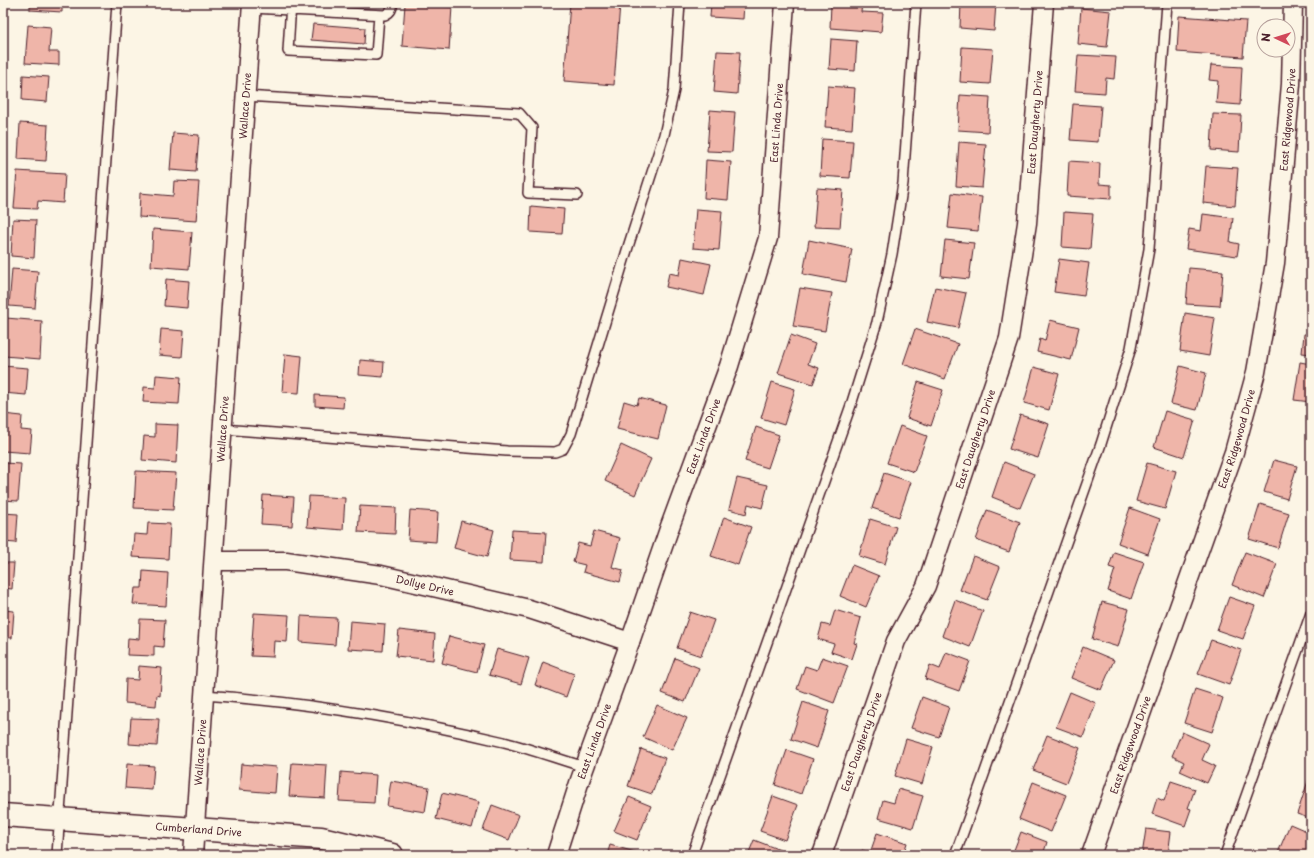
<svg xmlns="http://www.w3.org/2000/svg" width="1314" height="858" font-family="'Playpen Sans',sans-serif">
<rect width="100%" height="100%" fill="#fcf5e5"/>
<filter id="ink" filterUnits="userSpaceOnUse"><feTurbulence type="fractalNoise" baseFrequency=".025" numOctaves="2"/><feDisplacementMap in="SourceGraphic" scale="8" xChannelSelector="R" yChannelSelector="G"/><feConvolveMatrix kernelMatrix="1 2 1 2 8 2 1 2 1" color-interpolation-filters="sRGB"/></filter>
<g filter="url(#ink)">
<!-- building -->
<path fill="#efb5a9" stroke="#4a1f2b" d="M 30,3 L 62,3 L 62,12 L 30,10 Z
M 570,3 L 620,3 L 614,85 L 564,81 Z
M 711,3 L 744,3 L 743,19 L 710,17 Z
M 831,3 L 862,3 L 861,12 L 883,13 L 881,32 L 830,28 Z
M 961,3 L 996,3 L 994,31 L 960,28 Z
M 405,4 L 452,7 L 449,50 L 402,46 Z
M 1081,8 L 1111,11 L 1107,47 L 1078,44 Z
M 1179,16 L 1246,21 L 1243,57 L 1177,52 Z
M 313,24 L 365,28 L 364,44 L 311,40 Z
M 28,25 L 51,27 L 49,52 L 59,52 L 59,65 L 25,63 Z
M 831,39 L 857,41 L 855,71 L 829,69 Z
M 962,47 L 993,49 L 990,84 L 960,82 Z
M 717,51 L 740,52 L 737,94 L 714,92 Z
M 1078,55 L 1116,57 L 1114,79 L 1106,78 L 1105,93 L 1075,91 Z
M 1211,65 L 1242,67 L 1240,105 L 1216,103 L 1218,81 L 1209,80 Z
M 23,75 L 49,77 L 47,102 L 22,100 Z
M 828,86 L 855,88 L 852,129 L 825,127 Z
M 960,95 L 990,97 L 988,132 L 958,130 Z
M 1073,104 L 1101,106 L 1098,142 L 1070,140 Z
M 710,110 L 735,112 L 732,152 L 707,151 Z
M 1213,114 L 1241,115 L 1239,152 L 1211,150 Z
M 20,123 L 48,125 L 46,161 L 18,159 Z
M 173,133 L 199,135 L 196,172 L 170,170 Z
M 822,139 L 853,141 L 850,178 L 820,176 Z
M 959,142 L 986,144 L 982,188 L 956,186 Z
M 706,160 L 731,162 L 728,200 L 704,198 Z
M 1069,161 L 1100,163 L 1099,184 L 1111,185 L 1111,199 L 1067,196 Z
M 1206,166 L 1238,168 L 1235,206 L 1203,203 Z
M 17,171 L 65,174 L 63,203 L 38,201 L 37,209 L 14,208 Z
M 174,181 L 199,182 L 196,221 L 139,217 L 140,193 L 173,196 Z
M 817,188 L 843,190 L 840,228 L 814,227 Z
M 952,193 L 982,197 L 978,231 L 948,228 Z
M 531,206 L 564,209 L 562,234 L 530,232 Z
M 696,209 L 722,211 L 719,250 L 693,248 Z
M 1064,212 L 1093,214 L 1090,249 L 1062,247 Z
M 1203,214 L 1233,218 L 1230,242 L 1239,244 L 1237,256 L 1186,249 L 1189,229 L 1201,231 Z
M 13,219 L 36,220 L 34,258 L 11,256 Z
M 153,229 L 192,232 L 189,269 L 151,266 Z
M 809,240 L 852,249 L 846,282 L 803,274 Z
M 945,240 L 974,243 L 969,279 L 941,276 Z
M 682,258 L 711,264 L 704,295 L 666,287 L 669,273 L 679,275 Z
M 1059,259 L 1089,263 L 1084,296 L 1054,292 Z
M 1189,268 L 1223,271 L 1220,306 L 1186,304 Z
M 12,269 L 38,271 L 35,308 L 9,306 Z
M 166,279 L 189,281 L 187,308 L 164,306 Z
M 935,287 L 966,293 L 958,328 L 927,322 Z
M 800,288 L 832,293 L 825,331 L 793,326 Z
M 1185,313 L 1215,318 L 1209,356 L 1180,351 Z
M 6,318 L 42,321 L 40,359 L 4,356 Z
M 1050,320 L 1079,327 L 1071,360 L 1037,352 L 1040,339 L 1045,341 Z
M 161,329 L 184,331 L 182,357 L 159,355 Z
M 915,329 L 958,344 L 945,379 L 903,364 Z
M 1304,334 L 1311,334 L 1311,354 L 1302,353 Z
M 791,335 L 815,344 L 808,364 L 819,368 L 813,384 L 778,373 Z
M 285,354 L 302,356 L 299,393 L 282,392 Z
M 360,360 L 384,362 L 383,377 L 359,375 Z
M 1300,362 L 1311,364 L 1311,402 L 1294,400 Z
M 3,366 L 28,368 L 26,395 L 3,393 Z
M 1180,366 L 1206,373 L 1197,410 L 1171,404 Z
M 1034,367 L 1059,374 L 1049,410 L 1024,403 Z
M 156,375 L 181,377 L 179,404 L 143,402 L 144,387 L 155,388 Z
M 772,382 L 795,389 L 784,425 L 761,418 Z
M 918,382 L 943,390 L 931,426 L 907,418 Z
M 315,395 L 344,397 L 343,408 L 315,406 Z
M 639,398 L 666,405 L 658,439 L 617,429 L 624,401 L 637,405 Z
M 1165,411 L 1195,420 L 1184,457 L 1154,447 Z
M 3,414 L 22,416 L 21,430 L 32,431 L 30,453 L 3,451 Z
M 1020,415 L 1049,424 L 1038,458 L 1009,449 Z
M 155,424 L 178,425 L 176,463 L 142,460 L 144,436 L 155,437 Z
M 900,426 L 927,436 L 914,472 L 887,463 Z
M 756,427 L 779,435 L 768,468 L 745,461 Z
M 621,445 L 651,459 L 635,495 L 605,481 Z
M 1274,460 L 1297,466 L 1287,499 L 1264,492 Z
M 1004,462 L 1034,474 L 1020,508 L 992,497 Z
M 3,463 L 21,464 L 18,501 L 3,500 Z
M 1147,463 L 1176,471 L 1165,509 L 1136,501 Z
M 136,471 L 176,473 L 173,510 L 134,508 Z
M 884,473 L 911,482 L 899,517 L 872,508 Z
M 737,478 L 768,485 L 762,508 L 748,504 L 746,514 L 729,509 Z
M 263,495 L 294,497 L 292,526 L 261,524 Z
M 309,496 L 345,498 L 343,530 L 307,527 Z
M 1260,504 L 1289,513 L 1278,548 L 1249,539 Z
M 360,506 L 396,508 L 395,534 L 358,532 Z
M 1130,508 L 1160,519 L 1148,554 L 1118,543 Z
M 410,510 L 438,512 L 436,542 L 408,540 Z
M 987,510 L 1020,522 L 1009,552 L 976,540 Z
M 3,513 L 18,514 L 16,543 L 3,542 Z
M 724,517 L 751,527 L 738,565 L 711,556 Z
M 870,519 L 896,527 L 885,564 L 859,556 Z
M 461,521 L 494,530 L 487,557 L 454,548 Z
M 148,523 L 170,524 L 168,559 L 132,557 L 134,534 L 147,535 Z
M 512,530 L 546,532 L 544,562 L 510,560 Z
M 594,531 L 620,538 L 612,567 L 623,570 L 620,582 L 583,572 L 585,565 L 573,562 L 578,543 L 590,546 Z
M 1114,552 L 1144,562 L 1131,599 L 1108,591 L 1115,569 L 1109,567 Z
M 1245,552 L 1277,564 L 1264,598 L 1232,585 Z
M 973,556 L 1000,567 L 987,600 L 960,590 Z
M 3,563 L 14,563 L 12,589 L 3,588 Z
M 852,565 L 879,576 L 866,607 L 840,596 Z
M 143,571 L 168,573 L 166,606 L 133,604 L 135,588 L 142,588 Z
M 1229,597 L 1255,606 L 1243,639 L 1217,630 Z
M 955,600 L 983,611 L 970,647 L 942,636 Z
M 1102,602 L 1129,609 L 1118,647 L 1092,639 Z
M 3,610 L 14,611 L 12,638 L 3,637 Z
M 835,610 L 861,618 L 854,643 L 857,644 L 852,659 L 831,652 L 834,644 L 818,639 L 822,624 L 830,626 Z
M 690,612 L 714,620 L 701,656 L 677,648 Z
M 254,613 L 289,615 L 287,642 L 274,641 L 273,657 L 251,656 Z
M 301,616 L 337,618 L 335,645 L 300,642 Z
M 140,619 L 165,620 L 163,647 L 154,646 L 154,656 L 127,655 L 128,638 L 139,639 Z
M 350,621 L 385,624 L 383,651 L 348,649 Z
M 399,630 L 435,634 L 433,660 L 396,656 Z
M 449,636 L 484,645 L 477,672 L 442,663 Z
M 1211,640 L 1241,650 L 1229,685 L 1198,674 Z
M 1083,647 L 1114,660 L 1101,690 L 1071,678 Z
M 497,649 L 529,658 L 521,684 L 489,675 Z
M 946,652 L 970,661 L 959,691 L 925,679 L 930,665 L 940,669 Z
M 822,657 L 848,666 L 834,703 L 797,689 L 805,666 L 817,670 Z
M 675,658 L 699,668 L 685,702 L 662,693 Z
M 543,662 L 574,674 L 566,697 L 535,685 Z
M 139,666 L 162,668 L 160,696 L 157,695 L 156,706 L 125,703 L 126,679 L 138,680 Z
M 1195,689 L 1223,698 L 1212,732 L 1184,723 Z
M 1070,692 L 1096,703 L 1083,737 L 1056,727 Z
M 922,697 L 949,707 L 939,737 L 911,728 Z
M 803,702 L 829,711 L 817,748 L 791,739 Z
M 657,705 L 687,718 L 672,750 L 643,737 Z
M 131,718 L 159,719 L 157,746 L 129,744 Z
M 1182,732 L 1209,744 L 1202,760 L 1215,766 L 1207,783 L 1180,771 L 1184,762 L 1172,756 Z
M 1047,735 L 1080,748 L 1066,783 L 1033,770 Z
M 906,739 L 933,747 L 922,784 L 895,776 Z
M 641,749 L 665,758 L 652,794 L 628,786 Z
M 787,750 L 813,759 L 801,794 L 775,785 Z
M 292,763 L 327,765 L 325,798 L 289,796 Z
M 127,764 L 154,766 L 152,790 L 125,788 Z
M 241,764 L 277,767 L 275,793 L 239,790 Z
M 341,772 L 376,775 L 374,803 L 339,801 Z
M 1309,778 L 1311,778 L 1311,819 L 1297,814 Z
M 391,781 L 429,787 L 425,812 L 387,806 Z
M 1171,781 L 1195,789 L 1188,808 L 1191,809 L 1185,826 L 1152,814 L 1157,798 L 1164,801 Z
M 1033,782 L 1066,795 L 1051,832 L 1019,819 Z
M 898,789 L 923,796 L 913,828 L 878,818 L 883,800 L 894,803 Z
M 442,793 L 479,802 L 472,828 L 436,819 Z
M 773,796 L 798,805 L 785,840 L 760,831 Z
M 629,797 L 651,806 L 637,840 L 614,831 Z
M 492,805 L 519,815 L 509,840 L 483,830 Z
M 1290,824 L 1311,833 L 1311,851 L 1309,855 L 1277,855 Z
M 1146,829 L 1171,832 L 1168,855 L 1142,855 Z
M 1021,832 L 1047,842 L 1043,855 L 1012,855 Z
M 877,833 L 907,843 L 903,855 L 861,855 L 862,850 L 870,853 Z
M 754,840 L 780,850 L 778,855 L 748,855 Z
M 610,845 L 646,855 L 607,855 Z"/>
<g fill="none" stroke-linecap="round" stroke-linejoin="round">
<!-- service casing -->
<g stroke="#4a1f2b" stroke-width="12">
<path id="service" d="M 291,3 L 288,51 L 376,55 L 379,15
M 252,8 L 385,15 C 391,12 392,9 393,3
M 246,96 L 519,113 L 532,128 L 528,193 L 577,195
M 223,429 L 507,451 L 555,452 L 563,449 L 571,434 L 628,247 L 664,135 L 674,90 L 680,3
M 204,695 C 305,702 406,719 504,742 C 531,749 558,759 585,767
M 57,855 L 117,3
M 692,855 L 851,405 L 877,322 L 892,254 L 903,183 L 916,3
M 955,855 L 981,783 L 1101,444 L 1131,348 L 1149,249 L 1167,3
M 1225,855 L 1311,613"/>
</g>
<!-- minor casing -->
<g stroke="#4a1f2b" stroke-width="21">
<g id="minor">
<path id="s1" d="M 214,561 L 286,561 L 381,575 L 529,609 L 630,642"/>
<path id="s2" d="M 193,855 L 252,3"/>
<path id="s3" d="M 556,855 L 580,780 L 630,642 L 669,529 L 729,366 L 768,238 L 785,3"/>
<path id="s4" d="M 822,855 L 896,641 L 926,586 L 1009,338 L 1027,223 L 1044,3"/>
<path id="s5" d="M 1091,855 L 1234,452 L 1256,372 L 1275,263 L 1291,84 L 1293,3"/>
</g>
</g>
<!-- tertiary casing -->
<g stroke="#4a1f2b" stroke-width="25">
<g id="tertiary">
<path id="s6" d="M 3,815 L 321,838 L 392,855"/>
</g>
</g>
<!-- service -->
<use href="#service" stroke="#fcf5e5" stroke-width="9"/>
<!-- minor -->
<use href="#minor" stroke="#fcf5e5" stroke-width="18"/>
<!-- tertiary -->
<use href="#tertiary" stroke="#fcf5e5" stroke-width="22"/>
</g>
</g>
<g text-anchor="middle" stroke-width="3" stroke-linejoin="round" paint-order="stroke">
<!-- street labels -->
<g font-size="10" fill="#4a1f2b" stroke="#fcf5e5">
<text dy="4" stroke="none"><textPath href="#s2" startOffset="751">Wallace Drive</textPath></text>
<text dy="4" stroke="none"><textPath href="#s5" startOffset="765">East Ridgewood Drive</textPath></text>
<text dy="4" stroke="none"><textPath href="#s4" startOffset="768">East Daugherty Drive</textPath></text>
<text dy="4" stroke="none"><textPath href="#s3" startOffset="768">East Linda Drive</textPath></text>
<text dy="4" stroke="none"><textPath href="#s2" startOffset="427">Wallace Drive</textPath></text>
<text dy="4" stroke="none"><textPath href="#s3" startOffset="444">East Linda Drive</textPath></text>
<text dy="4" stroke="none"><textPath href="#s4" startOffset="444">East Daugherty Drive</textPath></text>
<text dy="4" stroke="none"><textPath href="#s5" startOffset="441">East Ridgewood Drive</textPath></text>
<text dy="4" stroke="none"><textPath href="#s1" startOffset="213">Dollye Drive</textPath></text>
<text dy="4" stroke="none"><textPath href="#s3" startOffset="120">East Linda Drive</textPath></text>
<text dy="4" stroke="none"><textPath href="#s4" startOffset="120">East Daugherty Drive</textPath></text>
<text dy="4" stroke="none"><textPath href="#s5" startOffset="117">East Ridgewood Drive</textPath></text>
<text dy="4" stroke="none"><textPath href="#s2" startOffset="103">Wallace Drive</textPath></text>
<text dy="4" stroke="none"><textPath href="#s6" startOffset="196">Cumberland Drive</textPath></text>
</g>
</g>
<!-- margin -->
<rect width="1314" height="858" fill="none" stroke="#fcf5e5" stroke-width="16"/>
<rect x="8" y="8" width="1298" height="842" fill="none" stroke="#4a1f2b" stroke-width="1.5" filter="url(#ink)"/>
<!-- north arrow -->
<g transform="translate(1276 38) rotate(274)"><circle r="19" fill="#fcf5e5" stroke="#b59f9b"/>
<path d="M0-3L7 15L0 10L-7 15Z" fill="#d1495b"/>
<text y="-6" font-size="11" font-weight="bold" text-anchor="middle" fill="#4a1f2b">N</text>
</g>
</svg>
